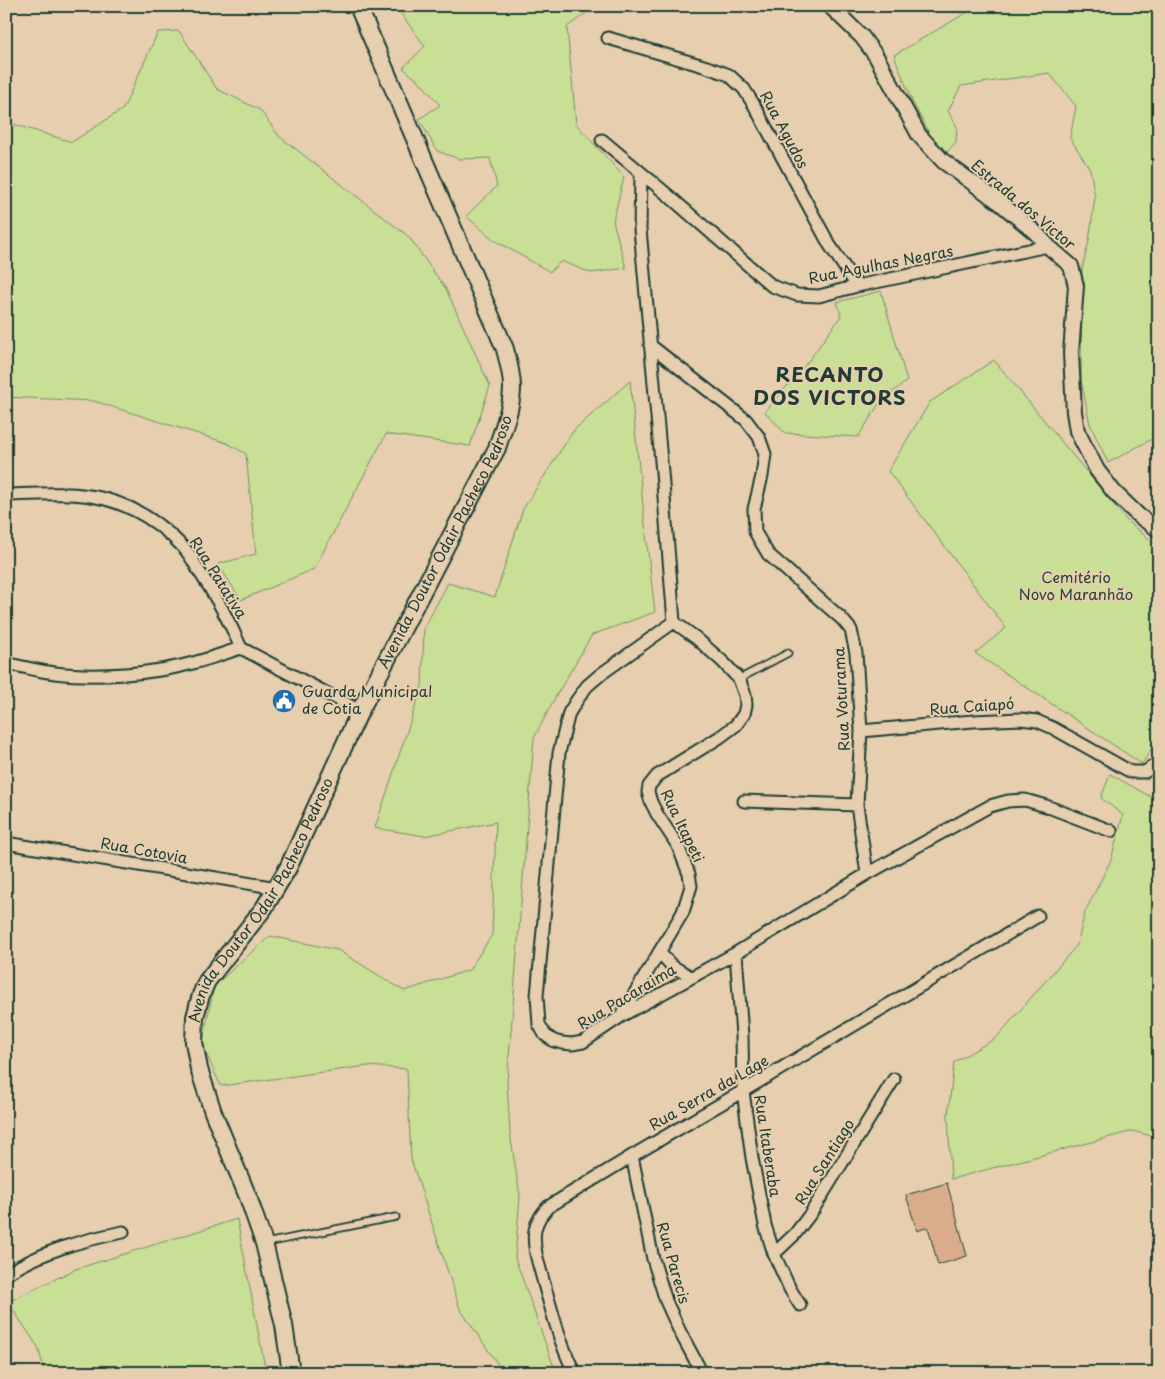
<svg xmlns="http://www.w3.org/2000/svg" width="1165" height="1379" font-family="'Playpen Sans',sans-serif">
<rect width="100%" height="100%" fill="#e6ceaf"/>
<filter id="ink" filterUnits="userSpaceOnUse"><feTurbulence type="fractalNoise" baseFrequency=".02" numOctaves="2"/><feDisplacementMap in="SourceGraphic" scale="10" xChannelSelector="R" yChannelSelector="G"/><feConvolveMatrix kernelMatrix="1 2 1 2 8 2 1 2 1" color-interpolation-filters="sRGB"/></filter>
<g filter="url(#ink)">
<!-- green -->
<path fill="#c8df95" stroke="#748e64" d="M 395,6 L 596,6 L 567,27 L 576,124 L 624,177 L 613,221 L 626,268 L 591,273 L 561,261 L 550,272 L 494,240 L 466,216 L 497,186 L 490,158 L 459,159 L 437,151 L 419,119 L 440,105 L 420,82 L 403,68 L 425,46 Z
M 978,6 L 1159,6 L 1159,435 L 1108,463 L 1090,424 L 1081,381 L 1082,269 L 1089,241 L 1095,197 L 1090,169 L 1070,138 L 1076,106 L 1049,73 L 961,86 L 948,111 L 957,127 L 956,142 L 947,152 L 931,137 L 912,101 L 894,55 Z
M 179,31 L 217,89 L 260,110 L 279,136 L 409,237 L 446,289 L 490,386 L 470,446 L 386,434 L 314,569 L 241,600 L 218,564 L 256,554 L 246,454 L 227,443 L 94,401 L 6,397 L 6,122 L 72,142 L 123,109 L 158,32 Z
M 881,291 L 907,381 L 881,401 L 858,437 L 785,433 L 765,412 L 810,359 L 841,316 L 837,302 Z
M 994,360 L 1128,522 L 1159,547 L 1159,737 L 1142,764 L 975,653 L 1006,628 L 888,471 L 930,402 Z
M 630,381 L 646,535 L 655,612 L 592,635 L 557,694 L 534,738 L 507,1082 L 510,1133 L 520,1196 L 515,1258 L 556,1373 L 504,1373 L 460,1309 L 411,1159 L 407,1069 L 367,1066 L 221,1086 L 202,1045 L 214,986 L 270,936 L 338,950 L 404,991 L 469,970 L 492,935 L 496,822 L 425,836 L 375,828 L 422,686 L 424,628 L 448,583 L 495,597 L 523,509 L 574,430 Z
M 1110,774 L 1151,797 L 1159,785 L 1159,1138 L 1133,1131 L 951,1179 L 948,1115 L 954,1062 L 996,1038 L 1077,945 L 1085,912 L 1111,860 L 1123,815 L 1101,798 Z
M 237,1219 L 266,1373 L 149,1373 L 145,1371 L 140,1373 L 45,1373 L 38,1347 L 8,1302 L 76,1269 Z"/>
<!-- building -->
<path fill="#dbac8c" stroke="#1f3d34" d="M 947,1183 L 967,1256 L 938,1265 L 928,1227 L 917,1231 L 906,1195 Z"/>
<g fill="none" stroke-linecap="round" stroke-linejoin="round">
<!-- service casing -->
<g stroke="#1f3d34" stroke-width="9">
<path id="service" d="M 739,679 L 788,653
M 266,1243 L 396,1217"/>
</g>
<!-- minor casing -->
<g stroke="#1f3d34" stroke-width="15">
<path id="minor" d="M 608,38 L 707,67 L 729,75 L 744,89 L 754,105 L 829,244 L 857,286
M 602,140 L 669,196 L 772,286 L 797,295 L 819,296 L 857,286 L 1048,246
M 641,173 L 640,229 L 662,472 L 674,622
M 650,345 L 746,420 L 759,437 L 765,454 L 762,476 L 754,509 L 755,532 L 768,554 L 842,619 L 851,630 L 856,653 L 861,731 L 857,805 L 867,874
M 6,495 C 39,494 73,491 105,499 C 135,507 161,524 182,546 C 188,552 193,560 197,568 C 214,593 229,620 241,648 L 360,711
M 674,622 L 601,674 L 587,686 L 577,700 L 569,713 L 559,753 L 537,996 L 539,1024 L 545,1035 L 554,1041 L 562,1043 L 572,1044 L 583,1042 L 623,1015 L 736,953 L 867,874 L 990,806 L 1008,801 L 1025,800 L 1046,806 L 1111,831
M 6,663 C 22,667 39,671 55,673 C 95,678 155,674 193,663 C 209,659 225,653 241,648
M 861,731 L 973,721 L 1021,719 L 1037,721 L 1053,728 L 1131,772 L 1145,772 L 1159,762
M 744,801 L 857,805
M 6,843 L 277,888
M 659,952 L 672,966 L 691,977
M 736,953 L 742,1036 L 743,1091 L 752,1158 L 765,1225 L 774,1254 L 790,1289 L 800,1305
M 623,1013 L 683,912 L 691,886 L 689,874 L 678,846 L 657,814 L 651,802 L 648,792 L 649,786 L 657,776 L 720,737 L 736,725 L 744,714 L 746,705 L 745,695 L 739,679 L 723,662 L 696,638 L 674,622
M 632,1156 L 653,1259 L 666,1301 L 680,1332 L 702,1373
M 774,1254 L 795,1234 L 811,1213 L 894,1079
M 6,1274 C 46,1250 79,1241 123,1232
M 575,1373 C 560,1345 553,1314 544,1284 C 540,1267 532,1248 535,1230 C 537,1220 542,1214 548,1207 L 632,1156 L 743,1091 L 1038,916"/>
</g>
<!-- tertiary casing -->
<g stroke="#1f3d34" stroke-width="18">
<path id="tertiary" d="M 830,6 L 862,37 L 876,56 L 919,135 L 943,161 L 999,202 L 1036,233 L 1048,246 L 1071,266 L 1076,286 L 1071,353 L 1074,412 L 1077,431 L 1097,470 L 1114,492 L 1139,516 L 1159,530"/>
</g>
<!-- secondary casing -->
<g stroke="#1f3d34" stroke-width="20">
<g id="secondary">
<path id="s1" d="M 291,1373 L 284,1325 L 264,1243 L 248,1197 L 213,1112 L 199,1069 L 194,1042 L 195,1017 L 201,995 L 207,981 L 264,908 L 288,868 L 360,711 L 497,448 C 503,428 512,408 512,387 C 512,374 508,361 505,349 L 358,6"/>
</g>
</g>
<!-- service -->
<use href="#service" stroke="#e6ceaf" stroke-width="5.5"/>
<!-- minor -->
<use href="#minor" stroke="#e6ceaf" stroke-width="11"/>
<!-- tertiary -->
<use href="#tertiary" stroke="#e6ceaf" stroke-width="14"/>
<!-- secondary -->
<use href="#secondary" stroke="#e6ceaf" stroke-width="16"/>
</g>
</g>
<!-- icons -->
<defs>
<g id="civic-disc" transform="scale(1.25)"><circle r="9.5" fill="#1f6fb2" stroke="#e6ceaf"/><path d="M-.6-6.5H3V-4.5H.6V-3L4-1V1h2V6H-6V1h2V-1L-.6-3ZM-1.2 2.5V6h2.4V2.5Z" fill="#fff"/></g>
</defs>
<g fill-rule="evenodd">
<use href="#civic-disc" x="284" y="701"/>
</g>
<g text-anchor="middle" stroke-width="4" stroke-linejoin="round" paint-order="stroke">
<!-- street labels -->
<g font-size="15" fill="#1f3d34" stroke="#e6ceaf">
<text transform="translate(784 130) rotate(62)" y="5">Rua Agudos</text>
<text transform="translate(1023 205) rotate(40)" y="5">Estrada dos Victor</text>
<text transform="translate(881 265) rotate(-11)" y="5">Rua Agulhas Negras</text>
<text dy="5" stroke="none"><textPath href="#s1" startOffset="911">Avenida Doutor Odair Pacheco Pedroso</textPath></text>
<text transform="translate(218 578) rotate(58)" y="5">Rua Patativa</text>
<text transform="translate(842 699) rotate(-93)" y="5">Rua Voturama</text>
<text transform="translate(972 707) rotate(-4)" y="5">Rua Caiapó</text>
<text transform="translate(682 826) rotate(64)" y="5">Rua Itapeti</text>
<text transform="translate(144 851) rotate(10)" y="5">Rua Cotovia</text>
<text dy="5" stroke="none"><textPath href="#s1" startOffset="506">Avenida Doutor Odair Pacheco Pedroso</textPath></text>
<text transform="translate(627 997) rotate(-31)" y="5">Rua Pacaraima</text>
<text transform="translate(709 1093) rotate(-30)" y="5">Rua Serra da Lage</text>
<text transform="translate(767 1146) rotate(81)" y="5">Rua Itaberaba</text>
<text transform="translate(825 1162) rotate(-58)" y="5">Rua Santiago</text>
<text transform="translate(673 1263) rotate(74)" y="5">Rua Parecis</text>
</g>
<!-- park labels -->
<g font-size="15" fill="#274539" stroke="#e6ceaf">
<text x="1076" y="583">Cemitério<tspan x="1076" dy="17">Novo Maranhão</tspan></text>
</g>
<!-- poi labels -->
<g font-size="15" fill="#1f3d34" stroke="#e6ceaf" text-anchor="start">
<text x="302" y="697">Guarda Municipal<tspan x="302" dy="17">de Cotia</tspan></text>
</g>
<!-- district labels -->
<g font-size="20" font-weight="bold" letter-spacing="1" fill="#1f3d34" stroke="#e6ceaf">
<text x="830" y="382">RECANTO<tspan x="830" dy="23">DOS VICTORS</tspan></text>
</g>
</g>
<!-- margin -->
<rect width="1165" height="1379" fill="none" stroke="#e6ceaf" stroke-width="25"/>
<rect x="12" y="12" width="1140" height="1354" fill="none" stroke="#1f3d34" stroke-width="2" filter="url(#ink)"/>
</svg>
